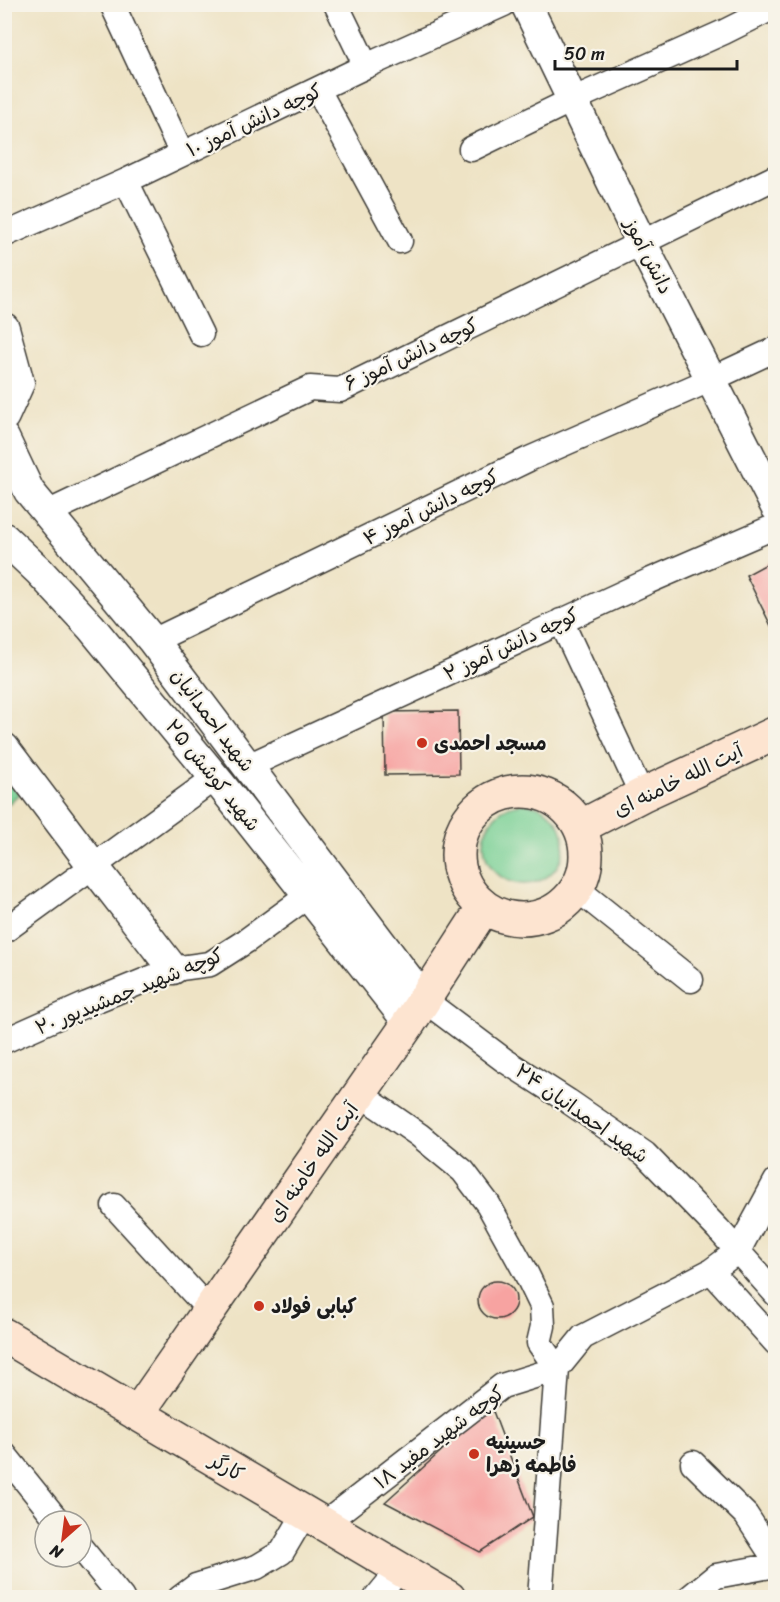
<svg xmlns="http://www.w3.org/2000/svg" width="780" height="1602" font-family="Sriracha,'Playpen Sans Arabic',sans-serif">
<rect width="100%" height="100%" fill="#f7f3e8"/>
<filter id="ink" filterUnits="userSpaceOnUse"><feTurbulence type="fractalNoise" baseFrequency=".0167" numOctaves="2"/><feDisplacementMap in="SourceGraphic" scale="12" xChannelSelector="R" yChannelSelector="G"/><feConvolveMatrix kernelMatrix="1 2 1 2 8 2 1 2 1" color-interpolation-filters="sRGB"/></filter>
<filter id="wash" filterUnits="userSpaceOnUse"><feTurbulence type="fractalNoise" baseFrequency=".008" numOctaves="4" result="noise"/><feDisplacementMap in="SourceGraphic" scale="24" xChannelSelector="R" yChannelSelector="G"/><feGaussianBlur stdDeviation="1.35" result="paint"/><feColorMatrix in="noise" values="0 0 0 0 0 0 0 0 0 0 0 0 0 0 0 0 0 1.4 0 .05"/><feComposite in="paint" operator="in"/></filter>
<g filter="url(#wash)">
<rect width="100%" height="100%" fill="#eee3c5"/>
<!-- green -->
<path fill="#79d095" stroke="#4a7658" stroke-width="1.5" d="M 4,776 L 19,794 L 5,807 L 4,807 Z
M484 844a40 40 0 1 1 80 0a40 40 0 1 1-80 0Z"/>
<g id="blocks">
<!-- building -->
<path fill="#f7a3a1" d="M 776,559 L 776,636 L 746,575 Z
M 458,711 L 459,774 L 385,775 L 384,712 Z
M478 1300a19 19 0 1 1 38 0a19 19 0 1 1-38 0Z
M 491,1406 L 533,1517 L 480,1552 L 385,1502 Z"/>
</g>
</g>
<g filter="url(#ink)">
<use href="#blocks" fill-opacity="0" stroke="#3c3a35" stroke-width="1.5"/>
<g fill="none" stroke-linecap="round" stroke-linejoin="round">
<!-- minor casing -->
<g stroke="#3c3a35" stroke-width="27">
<path id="minor" d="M 112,4 L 182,154
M 336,4 L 366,66
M 318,90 L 400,241
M 471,149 L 572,100 L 724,32 L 776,6
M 126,181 L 201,334
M 4,235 L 126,181 L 366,66 L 504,4
M 47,513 L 310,388 L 340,390 L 776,177
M 561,621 L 642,795
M 153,641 L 529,459 L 712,379 L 776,349
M 248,766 L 649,581 L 776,526
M 577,889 L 691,980
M 4,931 L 216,777
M 424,1000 L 504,1060 L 568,1101 L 645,1154 L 718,1229 L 776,1294
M 4,1041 L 87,1004 L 173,969 L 210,964 L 246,941 L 309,895
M 360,1094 L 419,1135 L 463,1171 L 488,1204 L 526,1273 L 542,1306 L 543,1326 L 539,1343 L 557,1369 L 540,1598
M 114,1206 L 209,1310
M 711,1271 L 776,1343
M 4,1454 L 58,1521
M 693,1463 L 746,1515 L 776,1561
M 324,1524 L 502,1386 L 557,1369 L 583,1337 L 711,1271 L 738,1251 L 776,1181
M 81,1548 L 122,1598
M 180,1598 L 196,1586 L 257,1567 L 282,1552 L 305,1513
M 376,1598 L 400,1569
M 689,1598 L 716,1576 L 776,1565"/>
</g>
<!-- tertiary casing -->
<g stroke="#3c3a35" stroke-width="33">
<path id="tertiary" d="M 526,4 L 642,244 L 776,507
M 4,328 L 19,383 L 4,416
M 4,438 L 29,491 L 153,641 L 424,1000
M 4,538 L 39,571 L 91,627 L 221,785 L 409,1023
M 4,748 L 94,867 L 173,969"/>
</g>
<!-- secondary casing -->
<g stroke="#3c3a35" stroke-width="36">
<path id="secondary" d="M458 855a64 64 0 1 1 128 0a64 64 0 1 1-128 0Z
M 580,827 L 642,795 L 776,733
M 4,1335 L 449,1598
M 137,1414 L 409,1023 L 484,907"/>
</g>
<!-- minor -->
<use href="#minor" stroke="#fff" stroke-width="24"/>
<!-- tertiary -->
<use href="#tertiary" stroke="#fff" stroke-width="30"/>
<!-- secondary -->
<use href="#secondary" stroke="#fde4d0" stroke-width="33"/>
</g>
</g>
<!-- markers -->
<g fill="#c8321e" stroke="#f7f3e8" stroke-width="2">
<circle cx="422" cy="743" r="6"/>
<circle cx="259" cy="1306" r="6"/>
<circle cx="474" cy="1454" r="6"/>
</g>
<g text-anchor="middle" stroke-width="4.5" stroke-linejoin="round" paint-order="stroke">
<!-- street labels -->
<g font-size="20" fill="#1c1c1c" stroke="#f7f3e8">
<text transform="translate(254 120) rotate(-25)" y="7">کوچه دانش آموز ۱۰</text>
<text transform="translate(649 256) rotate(63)" y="7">دانش آموز</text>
<text transform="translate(411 354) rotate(-25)" y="7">کوچه دانش آموز ۶</text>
<text transform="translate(431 507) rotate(-26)" y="7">کوچه دانش آموز ۴</text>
<text transform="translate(511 644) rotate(-25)" y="7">کوچه دانش آموز ۲</text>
<text transform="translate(213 720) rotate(53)" y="7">شهید احمدانیان</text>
<text transform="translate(213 775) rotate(51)" y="7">شهید کوشش ۲۵</text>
<text transform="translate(678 780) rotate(-26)" y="7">آیت الله خامنه ای</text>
<text transform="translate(129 991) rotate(-22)" y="7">کوچه شهید جمشیدپور ۲۰</text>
<text transform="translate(582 1113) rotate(35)" y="7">شهید احمدانیان ۲۴</text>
<text transform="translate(313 1162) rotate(-55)" y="7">آیت الله خامنه ای</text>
<text transform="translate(439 1437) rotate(-37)" y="7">کوچه شهید مفید ۱۸</text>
<text transform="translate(227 1467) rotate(30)" y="7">کارگر</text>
</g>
<!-- poi labels -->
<g font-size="20" font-weight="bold" fill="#1c1c1c" stroke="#f7f3e8" text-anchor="start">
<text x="434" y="750">مسجد احمدی</text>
<text x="271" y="1313">کبابی فولاد</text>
<text x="486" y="1449">حسینیه<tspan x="486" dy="23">فاطمه زهرا</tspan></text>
</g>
</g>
<!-- margin -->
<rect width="780" height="1602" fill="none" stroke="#f7f3e8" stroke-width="24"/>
<!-- north arrow -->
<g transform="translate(63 1539) rotate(208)"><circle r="28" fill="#f7f3e8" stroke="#9f9d96" stroke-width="1.5"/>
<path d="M0-4.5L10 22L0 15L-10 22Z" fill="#c8321e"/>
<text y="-9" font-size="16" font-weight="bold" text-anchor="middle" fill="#1c1c1c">N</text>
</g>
<!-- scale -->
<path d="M555 60v9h182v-9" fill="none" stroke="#1c1c1c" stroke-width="3"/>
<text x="564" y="60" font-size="18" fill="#1c1c1c" stroke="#f7f3e8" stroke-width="4.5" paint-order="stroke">50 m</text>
</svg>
